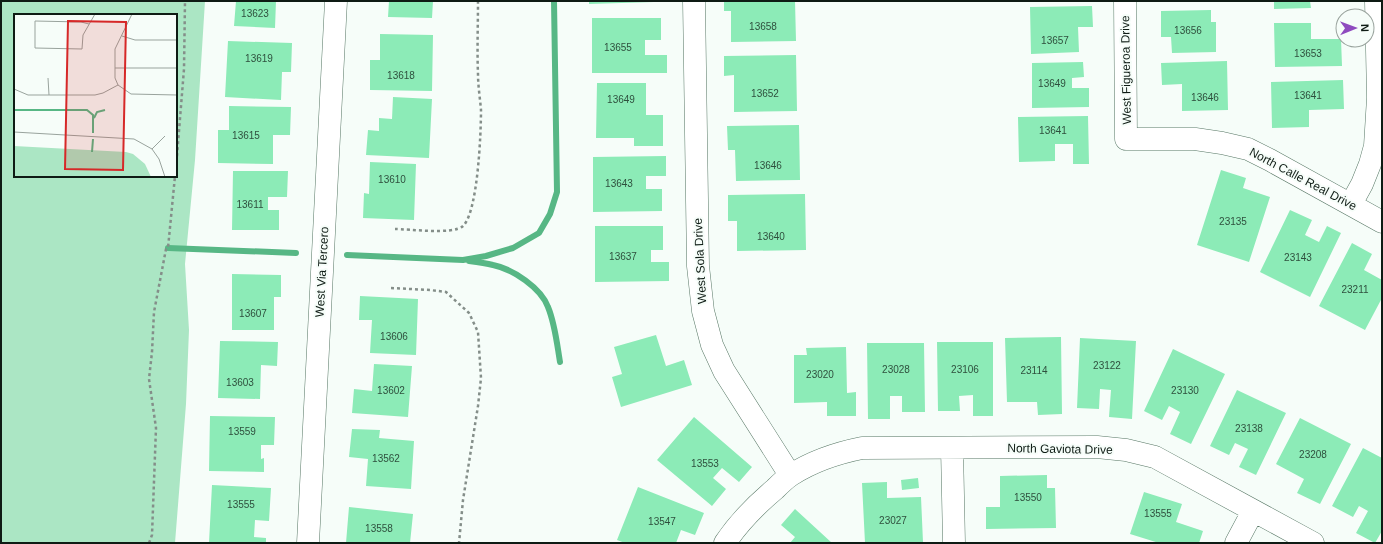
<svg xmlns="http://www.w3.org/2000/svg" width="1383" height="544" font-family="Helvetica,sans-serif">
<rect width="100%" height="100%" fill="#f6fdf9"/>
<!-- green -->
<path fill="#abe6c4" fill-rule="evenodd" d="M 1,1 L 205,1 L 195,160 L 185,264 L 189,330 L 186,404 L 175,543 L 1,543 ZM 15,15 L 176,15 L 176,176 L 15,176 Z"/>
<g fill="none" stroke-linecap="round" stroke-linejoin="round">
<!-- stream -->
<path stroke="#57b785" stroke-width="6" d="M 168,248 L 296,253
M 347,255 L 463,260 L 486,256 L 513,248 L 539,233 L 550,214 L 557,192 L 554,1
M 469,261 C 477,262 485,263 493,265 C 513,269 541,288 548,307 C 555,324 557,344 560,362"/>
</g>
<!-- building -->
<path fill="#8cebb7" d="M 236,1 L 276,1 L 275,28 L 234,26 Z
M 389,1 L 433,1 L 432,18 L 388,17 Z
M 589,1 L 654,1 L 654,2 L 589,4 Z
M 724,1 L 795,1 L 796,41 L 731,42 L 731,11 L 724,11 Z
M 1274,1 L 1310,1 L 1311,8 L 1274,9 Z
M 1092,6 L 1093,27 L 1078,27 L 1079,52 L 1031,54 L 1030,7 Z
M 1211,10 L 1211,22 L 1216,22 L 1216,52 L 1172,53 L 1171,37 L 1161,37 L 1161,11 Z
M 592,18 L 661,18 L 661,40 L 645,40 L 645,55 L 667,55 L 667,73 L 592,73 Z
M 1274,23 L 1311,23 L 1311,39 L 1341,39 L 1342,66 L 1275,67 Z
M 380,34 L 433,35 L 432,91 L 370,90 L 370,60 L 380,60 Z
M 228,41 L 292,43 L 291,72 L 282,72 L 281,100 L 225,97 Z
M 796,55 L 797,111 L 734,112 L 734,75 L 724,76 L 724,56 Z
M 1227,61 L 1228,110 L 1182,111 L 1182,84 L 1162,85 L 1161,63 Z
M 1083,62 L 1084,77 L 1072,78 L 1072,88 L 1089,88 L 1089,107 L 1032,108 L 1032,63 Z
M 1343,80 L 1344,109 L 1309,110 L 1309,127 L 1272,128 L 1271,82 Z
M 597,83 L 646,83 L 646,115 L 663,115 L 663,146 L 634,146 L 634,138 L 596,138 Z
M 393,97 L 432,99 L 429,158 L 366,155 L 368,130 L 379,131 L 379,118 L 392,119 Z
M 229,106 L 291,107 L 290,135 L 273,135 L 273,164 L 218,163 L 218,130 L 229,130 Z
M 1088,116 L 1089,164 L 1073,164 L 1073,144 L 1055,144 L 1055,161 L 1019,162 L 1018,117 Z
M 799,125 L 800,180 L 736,181 L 735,150 L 728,150 L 727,126 Z
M 666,156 L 666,176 L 646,176 L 646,189 L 662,189 L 662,211 L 593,212 L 593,157 Z
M 370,162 L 416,164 L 414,220 L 363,218 L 364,193 L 369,194 Z
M 1221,170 L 1246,178 L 1243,188 L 1270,197 L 1249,262 L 1197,245 Z
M 233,171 L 288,171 L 287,197 L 268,197 L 268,210 L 279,210 L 279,230 L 232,230 Z
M 805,194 L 806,250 L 737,251 L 737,221 L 728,221 L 728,195 Z
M 1290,210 L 1312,220 L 1305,235 L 1319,242 L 1327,226 L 1341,233 L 1310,297 L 1260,272 Z
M 595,226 L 663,226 L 663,250 L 651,250 L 651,262 L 669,262 L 669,281 L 595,282 Z
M 1352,243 L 1372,254 L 1364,270 L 1382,280 L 1382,298 L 1365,330 L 1319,306 Z
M 232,274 L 281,275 L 281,297 L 274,297 L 274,330 L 232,330 Z
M 360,296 L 418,299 L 416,355 L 370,353 L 372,320 L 359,320 Z
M 656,335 L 666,366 L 684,360 L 692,385 L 621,407 L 612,377 L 622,374 L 614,347 Z
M 1061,337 L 1062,414 L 1038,415 L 1037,402 L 1007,402 L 1005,338 Z
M 1080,338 L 1136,341 L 1132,419 L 1109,417 L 1111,390 L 1100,389 L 1099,409 L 1077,408 Z
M 220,341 L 278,342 L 277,366 L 261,365 L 260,399 L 218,398 Z
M 937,342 L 993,342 L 993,416 L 973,416 L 973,395 L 959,396 L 960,411 L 938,411 Z
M 867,343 L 924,343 L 925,412 L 902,412 L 902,396 L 890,396 L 890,419 L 868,419 Z
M 846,347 L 847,393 L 856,392 L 856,416 L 827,416 L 827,402 L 794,403 L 794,355 L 807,355 L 806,348 Z
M 1173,349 L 1225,374 L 1191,444 L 1170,434 L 1180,412 L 1169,406 L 1162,420 L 1144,411 Z
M 374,364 L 412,366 L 408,417 L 352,413 L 354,389 L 372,391 Z
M 1237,390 L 1286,413 L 1256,475 L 1239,467 L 1248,449 L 1235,443 L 1229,455 L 1210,446 Z
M 210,416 L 275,417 L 274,445 L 261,445 L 261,459 L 264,458 L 264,472 L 209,471 Z
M 694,417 L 752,467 L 739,482 L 722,468 L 713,478 L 726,489 L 712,506 L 657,460 Z
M 1300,418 L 1351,444 L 1320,504 L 1297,493 L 1304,479 L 1276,464 Z
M 352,429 L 380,430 L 379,438 L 414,441 L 411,489 L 366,486 L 368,459 L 349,457 Z
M 1363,448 L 1382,458 L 1382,531 L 1375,543 L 1356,533 L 1368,511 L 1359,506 L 1353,517 L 1332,506 Z
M 1047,475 L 1047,488 L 1055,488 L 1056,528 L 986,529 L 986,507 L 1000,507 L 1000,476 Z
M 918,478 L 919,488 L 902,490 L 901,480 Z
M 887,482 L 887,498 L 921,497 L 923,542 L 865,543 L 862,483 Z
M 212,485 L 271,488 L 269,521 L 255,520 L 254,537 L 266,538 L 266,543 L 209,543 Z
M 638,487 L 704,513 L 695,535 L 681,530 L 676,543 L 625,543 L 617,540 Z
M 1144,492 L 1182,504 L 1176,522 L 1203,531 L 1199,543 L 1159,543 L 1130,534 Z
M 349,507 L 413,514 L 410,543 L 346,543 Z
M 795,509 L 832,543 L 790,543 L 795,537 L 781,525 Z"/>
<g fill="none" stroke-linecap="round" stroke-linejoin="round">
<!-- street casing -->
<g stroke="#577765" stroke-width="23">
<path id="street" d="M 694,1 L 698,266 L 703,311 L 712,345 L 724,371 L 790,475
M 1125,1 L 1126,139 L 1195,139 L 1222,143 L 1248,149 L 1270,160 L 1382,222
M 1351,204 L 1362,184 L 1370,164 L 1375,146 L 1378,98 L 1376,1
M 952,448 L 954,543
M 308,543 L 336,1
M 725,543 C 739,522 756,505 775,489 C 780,484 785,479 791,475 C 813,461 837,453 862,448 L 1097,447 L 1126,450 L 1155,457 L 1313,543
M 1236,543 L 1253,511"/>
</g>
<!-- path -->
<path stroke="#848e89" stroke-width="2.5" stroke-dasharray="3 3" stroke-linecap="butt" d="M 176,168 L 184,69 L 185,1
M 395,229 C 409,229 453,235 463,226 C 478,212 481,132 481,110 C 480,98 478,86 478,74 C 477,50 478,25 478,1
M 391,288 L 430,290 L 446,292 L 469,313 L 478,332 L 481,378 L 478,406 L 463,500 L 459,543
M 149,543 L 152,535 L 156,428 L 149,379 L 152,352 L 154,312 L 166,249 L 168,248 L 175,176"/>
<!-- street -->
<use href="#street" stroke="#fff" stroke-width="22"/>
</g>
<g text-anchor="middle" stroke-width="4" stroke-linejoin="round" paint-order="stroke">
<!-- number labels -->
<g font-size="10" fill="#2e4f3d">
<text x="255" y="17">13623</text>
<text x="763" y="30">13658</text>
<text x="1188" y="34">13656</text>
<text x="1055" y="44">13657</text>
<text x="618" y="51">13655</text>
<text x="1308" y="57">13653</text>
<text x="259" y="62">13619</text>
<text x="401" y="79">13618</text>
<text x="1052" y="87">13649</text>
<text x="765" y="97">13652</text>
<text x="1308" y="99">13641</text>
<text x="1205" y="101">13646</text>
<text x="621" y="103">13649</text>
<text x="1053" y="134">13641</text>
<text x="246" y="139">13615</text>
<text x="768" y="169">13646</text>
<text x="392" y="183">13610</text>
<text x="619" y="187">13643</text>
<text x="250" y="208">13611</text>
<text x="1233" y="225">23135</text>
<text x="771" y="240">13640</text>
<text x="623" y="260">13637</text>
<text x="1298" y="261">23143</text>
<text x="1355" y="293">23211</text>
<text x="253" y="317">13607</text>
<text x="394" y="340">13606</text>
<text x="1107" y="369">23122</text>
<text x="896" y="373">23028</text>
<text x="965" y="373">23106</text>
<text x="1034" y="374">23114</text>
<text x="820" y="378">23020</text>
<text x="240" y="386">13603</text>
<text x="391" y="394">13602</text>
<text x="1185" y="394">23130</text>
<text x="1249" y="432">23138</text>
<text x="242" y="435">13559</text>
<text x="1313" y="458">23208</text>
<text x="386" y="462">13562</text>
<text x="705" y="467">13553</text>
<text x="1028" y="501">13550</text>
<text x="241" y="508">13555</text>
<text x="1158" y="517">13555</text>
<text x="893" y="524">23027</text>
<text x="662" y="525">13547</text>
<text x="379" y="532">13558</text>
</g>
<!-- street labels -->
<g font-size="12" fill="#0e1b14" stroke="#f6fdf9">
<text transform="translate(1126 70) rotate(-91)" y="4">West Figueroa Drive</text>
<text transform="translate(1303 179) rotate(28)" y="4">North Calle Real Drive</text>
<text transform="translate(700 261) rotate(-93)" y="4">West Sola Drive</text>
<text transform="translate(322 272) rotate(-87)" y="4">West Via Tercero</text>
<text transform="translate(1060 449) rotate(1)" y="4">North Gaviota Drive</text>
</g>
</g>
<!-- overview -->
<g transform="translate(14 14)">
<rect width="163" height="163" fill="#f6fdf9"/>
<path d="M 0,132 L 112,138 L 119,140 L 131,150 L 137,163 L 0,162 Z" fill="#abe6c4"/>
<path fill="none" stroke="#57b785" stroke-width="2" d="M 0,96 L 73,96 L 79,101 L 79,119M 80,104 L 83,98 L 91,96M 78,138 L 79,125"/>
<path fill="none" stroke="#99a39d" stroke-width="1" d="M 118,0 L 101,35 L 101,64 L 104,71 L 117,80 L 163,81M 75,10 L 67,8 L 21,7 L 21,34 L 68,35 L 69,21 L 81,0M 108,22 L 121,26 L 163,26M 101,54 L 163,54M 34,64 L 35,81M 0,75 L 14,81 L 81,81 L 89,79 L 104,71M 0,118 L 120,125 L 138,135 L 145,145 L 151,163M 138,135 L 151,122"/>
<path fill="#d62828" fill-opacity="0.15" stroke="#d62828" stroke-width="2" d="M 54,7 L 112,8 L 109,156 L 51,155 Z"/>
<rect width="163" height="163" fill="none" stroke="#0e1b14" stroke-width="2"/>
</g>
<!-- border -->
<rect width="1383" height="544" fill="none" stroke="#0e1b14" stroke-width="4"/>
<!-- north arrow -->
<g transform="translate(1355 28) rotate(89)"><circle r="19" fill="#f6fdf9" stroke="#99a39d"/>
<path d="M0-3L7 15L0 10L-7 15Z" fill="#8f4bbf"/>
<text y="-6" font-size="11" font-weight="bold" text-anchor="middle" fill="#0e1b14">N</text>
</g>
</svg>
